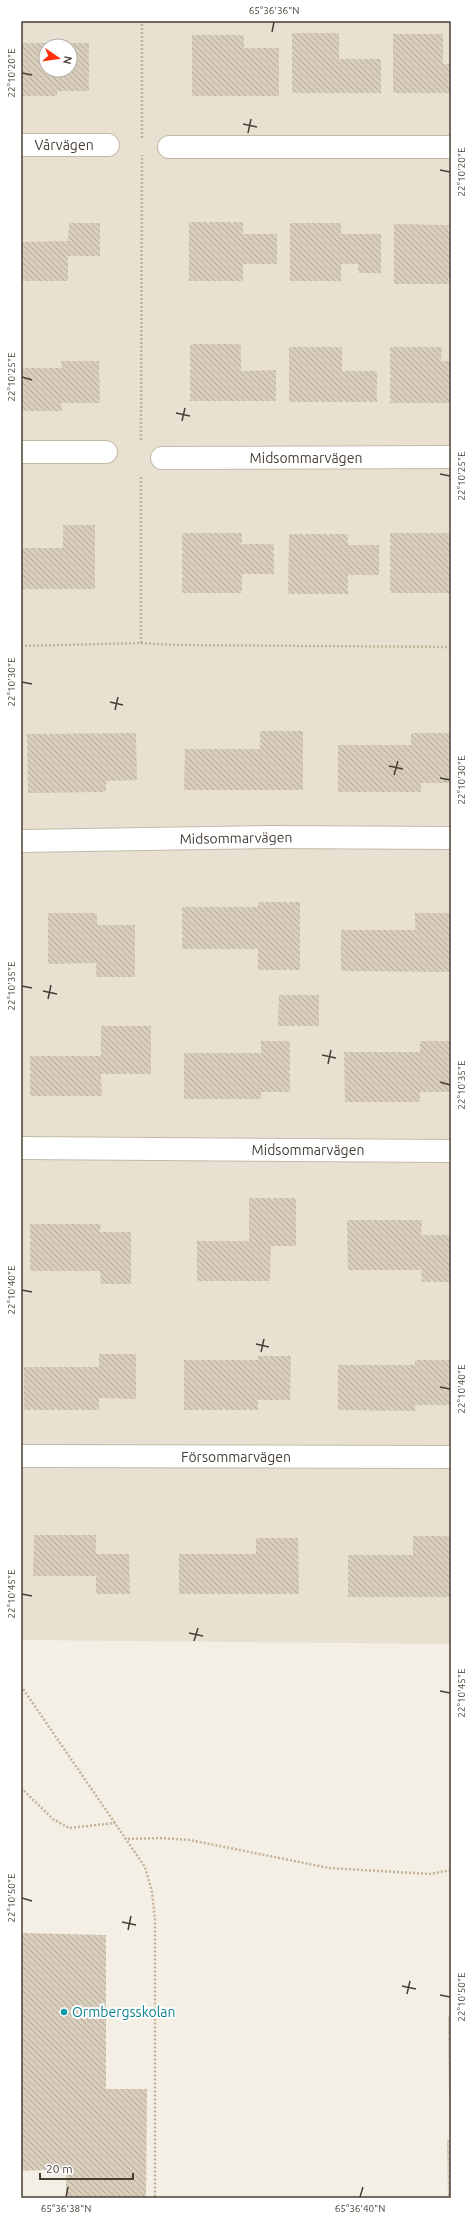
<svg xmlns="http://www.w3.org/2000/svg" width="472" height="2219" font-family="Ubuntu,sans-serif">
<defs>
<pattern id="building-back-hatch" width="6" height="6" patternUnits="userSpaceOnUse"><rect width="6" height="6" fill="#d9cdbc"/><path d="M-1 5l2 2M0 0l6 6M5-1l2 2" fill="none" stroke="#b2a89a"/></pattern>
</defs>
<rect width="100%" height="100%" fill="#f4efe5"/>
<!-- residential -->
<path fill="#e8e1d2" fill-rule="evenodd" d="M 21,21 L 451,21 L 451,1644 L 21,1640 ZM 46,46 L 70,46 L 70,70 L 46,70 Z"/>
<!-- building -->
<path fill="url(#building-back-hatch)" fill-rule="evenodd" d="M 292,33 L 339,33 L 339,59 L 381,59 L 381,93 L 292,93 Z
M 393,34 L 443,34 L 443,64 L 451,64 L 451,93 L 393,93 Z
M 192,35 L 244,35 L 244,48 L 279,48 L 279,96 L 192,96 Z
M 21,43 L 89,43 L 89,91 L 57,91 L 57,96 L 21,96 ZM 46,46 L 70,46 L 70,70 L 46,70 Z
M 189,222 L 243,222 L 243,234 L 277,234 L 277,264 L 243,264 L 243,281 L 189,281 Z
M 69,223 L 100,223 L 100,256 L 68,256 L 68,281 L 21,281 L 21,242 L 68,241 Z
M 290,223 L 341,223 L 341,234 L 381,234 L 381,273 L 358,273 L 358,264 L 341,264 L 341,281 L 290,281 Z
M 394,224 L 449,225 L 448,232 L 451,232 L 451,278 L 448,278 L 449,284 L 394,284 Z
M 190,344 L 241,344 L 241,371 L 276,370 L 276,401 L 190,401 Z
M 289,347 L 342,347 L 342,371 L 377,371 L 377,402 L 289,402 Z
M 390,347 L 442,347 L 441,361 L 451,361 L 451,403 L 390,403 Z
M 61,361 L 99,361 L 100,403 L 61,403 L 62,411 L 21,411 L 21,368 L 62,368 Z
M 63,525 L 95,525 L 95,589 L 21,589 L 21,548 L 63,548 Z
M 182,533 L 242,533 L 242,544 L 274,544 L 274,574 L 242,574 L 242,593 L 182,593 Z
M 390,533 L 450,533 L 450,593 L 390,593 Z
M 289,534 L 348,534 L 348,545 L 379,545 L 379,575 L 348,575 L 348,594 L 288,594 Z
M 260,731 L 303,731 L 303,790 L 184,790 L 185,749 L 260,749 Z
M 136,733 L 137,780 L 106,781 L 106,792 L 28,793 L 27,734 Z
M 411,733 L 451,733 L 451,783 L 421,783 L 421,792 L 338,792 L 338,745 L 411,745 Z
M 258,902 L 300,902 L 300,970 L 258,970 L 258,949 L 182,949 L 182,907 L 258,907 Z
M 48,913 L 97,913 L 97,925 L 135,925 L 135,977 L 96,977 L 96,963 L 48,964 Z
M 415,913 L 451,913 L 451,972 L 341,971 L 341,930 L 415,930 Z
M 279,995 L 319,995 L 319,1026 L 278,1026 Z
M 101,1026 L 151,1026 L 151,1074 L 101,1074 L 102,1096 L 30,1096 L 30,1056 L 101,1056 Z
M 261,1041 L 290,1041 L 290,1092 L 261,1092 L 261,1099 L 184,1099 L 184,1053 L 261,1053 Z
M 420,1041 L 451,1041 L 451,1092 L 420,1092 L 420,1102 L 345,1102 L 344,1052 L 420,1052 Z
M 249,1198 L 296,1198 L 296,1246 L 271,1246 L 270,1281 L 197,1281 L 197,1241 L 249,1241 Z
M 347,1220 L 422,1220 L 421,1235 L 451,1235 L 451,1282 L 422,1282 L 421,1270 L 348,1270 Z
M 30,1224 L 101,1224 L 100,1232 L 131,1232 L 131,1284 L 101,1284 L 100,1271 L 30,1271 Z
M 99,1354 L 136,1354 L 136,1399 L 99,1398 L 99,1410 L 24,1410 L 24,1367 L 99,1367 Z
M 258,1356 L 291,1356 L 290,1400 L 258,1400 L 258,1410 L 184,1410 L 184,1360 L 258,1360 Z
M 415,1360 L 451,1360 L 451,1405 L 415,1405 L 415,1411 L 338,1410 L 338,1365 L 415,1365 Z
M 34,1535 L 96,1535 L 96,1554 L 129,1554 L 130,1594 L 96,1594 L 96,1576 L 33,1576 Z
M 413,1536 L 451,1536 L 451,1597 L 348,1597 L 348,1555 L 413,1555 Z
M 256,1538 L 298,1538 L 299,1594 L 179,1594 L 179,1554 L 256,1554 Z
M 21,1933 L 106,1935 L 106,2089 L 147,2089 L 146,2198 L 66,2198 L 66,2169 L 21,2171 Z
M 448,2016 L 451,2016 L 451,2100 L 449,2100 Z
M 447,2140 L 451,2140 L 451,2198 L 448,2198 Z"/>
<g fill="none" stroke-linecap="round" stroke-linejoin="round">
<!-- street casing -->
<g stroke="#c3b9a9" stroke-width="24">
<path id="street" d="M 21,145 L 108,145
M 169,147 L 451,147
M 21,452 L 106,452
M 162,458 L 451,457
M 21,841 L 269,837 L 451,838
M 21,1148 L 451,1151
M 21,1456 L 451,1457"/>
</g>
<!-- path -->
<path stroke="#c3b297" stroke-width="2.5" stroke-dasharray="2 2" stroke-linecap="butt" d="M 142,138 L 142,21
M 141,440 L 142,155
M 141,643 L 141,475
M 21,646 L 141,643 L 177,645 L 451,647
M 21,1686 L 145,1867 L 152,1892 L 155,1920 L 155,2198
M 21,1788 L 53,1819 L 69,1828 L 115,1823
M 128,1839 L 159,1838 L 190,1840 L 329,1868 L 430,1874 L 451,1870"/>
<!-- street -->
<use href="#street" stroke="#fff" stroke-width="22"/>
</g>
<!-- ticks -->
<path fill="none" stroke="#473f34" stroke-width="1.5" d="M 272,32 L 274,22M 22,73 L 32,75M 243,124 L 257,127M 248,133 L 251,119M 440,170 L 450,172M 22,377 L 32,380M 176,413 L 190,416M 182,421 L 185,408M 440,474 L 450,476M 22,682 L 32,684M 110,702 L 123,705M 115,710 L 118,697M 389,766 L 403,769M 394,775 L 398,761M 440,778 L 450,780M 22,986 L 32,988M 43,991 L 57,994M 48,999 L 51,985M 322,1055 L 336,1058M 328,1064 L 331,1050M 440,1082 L 450,1085M 22,1290 L 32,1292M 256,1344 L 269,1347M 261,1352 L 264,1339M 440,1387 L 450,1389M 22,1594 L 32,1596M 189,1633 L 203,1636M 194,1641 L 198,1628M 440,1691 L 450,1693M 22,1898 L 32,1901M 122,1922 L 136,1925M 128,1930 L 131,1916M 402,1986 L 416,1989M 407,1994 L 410,1981M 440,1995 L 450,1997M 66,2197 L 68,2187M 360,2197 L 363,2187"/>
<!-- markers -->
<circle fill="#0f9aa8" stroke="#fff" stroke-width="1.5" cx="64" cy="2012" r="4"/>
<g text-anchor="middle" stroke-width="4" stroke-linejoin="round" paint-order="stroke">
<!-- street labels -->
<g font-size="14" fill="#473f34" stroke="#fff">
<text x="64" y="150">Vårvägen</text>
<text x="306" y="463">Midsommarvägen</text>
<text transform="translate(236 838) rotate(-1)" y="5">Midsommarvägen</text>
<text x="308" y="1155">Midsommarvägen</text>
<text x="236" y="1462">Försommarvägen</text>
</g>
<!-- culture labels -->
<g font-size="14" fill="#0d838f" stroke="#fff" text-anchor="start">
<text x="72" y="2017">Ormbergsskolan</text>
</g>
</g>
<!-- border -->
<rect width="472" height="2219" fill="none" stroke="#ffffff" stroke-width="44"/>
<!-- north arrow -->
<g transform="translate(58 58) rotate(103)"><circle r="19" fill="#ffffff" stroke="#b5b2ae"/>
<path d="M0-3L7 15L0 10L-7 15Z" fill="#ff2f10"/>
<text y="-6" font-size="11" font-weight="bold" text-anchor="middle" fill="#473f34">N</text>
</g>
<!-- scale -->
<path d="M40 2173v6h93v-6" fill="none" stroke="#473f34" stroke-width="2"/>
<text x="46" y="2173" font-size="12" fill="#473f34" stroke="#ffffff" stroke-width="3" paint-order="stroke">20 m</text>
<rect x="22" y="22" width="428" height="2175" fill="none" stroke="#473f34" stroke-width="1.5"/>
<g font-size="10" text-anchor="middle" fill="#473f34">
<text x="274" y="14">65°36'36"N</text>
<text transform="translate(11 73) rotate(-90)" y="4">22°10'20"E</text>
<text transform="translate(461 172) rotate(-90)" y="4">22°10'20"E</text>
<text transform="translate(11 377) rotate(-90)" y="4">22°10'25"E</text>
<text transform="translate(461 476) rotate(-90)" y="4">22°10'25"E</text>
<text transform="translate(11 682) rotate(-90)" y="4">22°10'30"E</text>
<text transform="translate(461 780) rotate(-90)" y="4">22°10'30"E</text>
<text transform="translate(11 986) rotate(-90)" y="4">22°10'35"E</text>
<text transform="translate(461 1085) rotate(-90)" y="4">22°10'35"E</text>
<text transform="translate(11 1290) rotate(-90)" y="4">22°10'40"E</text>
<text transform="translate(461 1389) rotate(-90)" y="4">22°10'40"E</text>
<text transform="translate(11 1594) rotate(-90)" y="4">22°10'45"E</text>
<text transform="translate(461 1693) rotate(-90)" y="4">22°10'45"E</text>
<text transform="translate(11 1898) rotate(-90)" y="4">22°10'50"E</text>
<text transform="translate(461 1997) rotate(-90)" y="4">22°10'50"E</text>
<text x="66" y="2212">65°36'38"N</text>
<text x="360" y="2212">65°36'40"N</text>
</g>
</svg>
